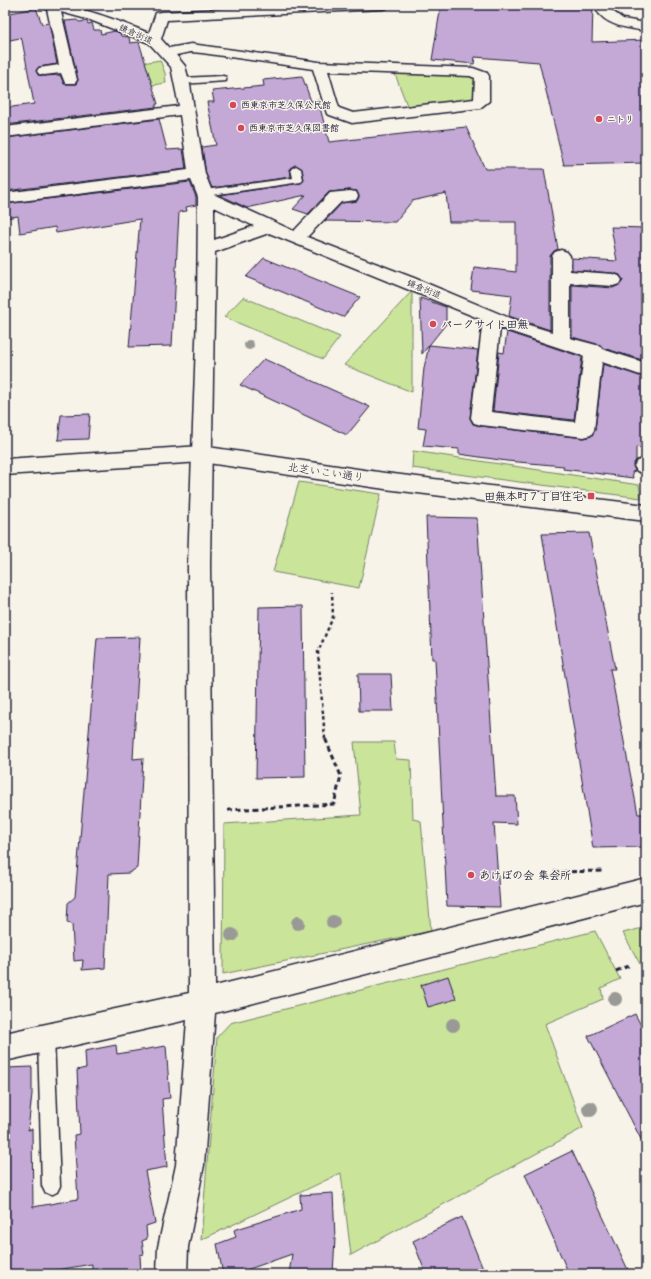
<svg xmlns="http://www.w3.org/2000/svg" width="651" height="1279" font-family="'Comic Neue','Klee One',sans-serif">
<rect width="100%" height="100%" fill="#f7f3e8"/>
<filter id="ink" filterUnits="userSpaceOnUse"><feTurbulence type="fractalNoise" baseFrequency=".025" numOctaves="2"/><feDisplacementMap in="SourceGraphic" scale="8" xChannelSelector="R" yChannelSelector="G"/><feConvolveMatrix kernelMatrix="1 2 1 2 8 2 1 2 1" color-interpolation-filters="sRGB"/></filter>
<g filter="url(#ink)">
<!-- green -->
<path fill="#cae49a" stroke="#76836a" d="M 160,60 L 165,73 L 166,83 L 118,90 L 113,68 Z
M 395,74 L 469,76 L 476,79 L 474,98 L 468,102 L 408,108 Z
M 412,291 L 412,392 L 344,365 Z
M 243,297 L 340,337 L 323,359 L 224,317 Z
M 413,451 L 639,485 L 641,498 L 412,468 Z
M 299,482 L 381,494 L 359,588 L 273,572 Z
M 354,742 L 394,742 L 396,759 L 411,760 L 413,819 L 421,821 L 431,931 L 223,974 L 224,824 L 361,815 Z
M 646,927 L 646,975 L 623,933 Z
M 595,931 L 620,979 L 601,988 L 603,999 L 545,1024 L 583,1128 L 351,1255 L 341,1173 L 201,1240 L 217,1037 L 230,1023 Z"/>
<!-- building -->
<path fill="#c4a8d6" stroke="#22223b" d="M 441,5 L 593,5 L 592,42 L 646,40 L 646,163 L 564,165 L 539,62 L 475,57 L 474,64 L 432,60 Z
M 36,8 L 42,24 L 49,23 L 57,64 L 39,67 L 36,70 L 38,75 L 44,76 L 60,75 L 64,84 L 76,84 L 78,80 L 65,21 L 77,20 L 79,22 L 87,21 L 88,24 L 92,23 L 94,30 L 100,30 L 101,34 L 115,31 L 120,33 L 121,36 L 129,37 L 130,43 L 139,42 L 158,104 L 156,104 L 156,107 L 5,125 L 5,108 L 34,104 L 22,40 L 20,38 L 5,41 L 5,14 Z
M 302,76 L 311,101 L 318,100 L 329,142 L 466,127 L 485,169 L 544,169 L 558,249 L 554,251 L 550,256 L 550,330 L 509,316 L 512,295 L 471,290 L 474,267 L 516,272 L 516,222 L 449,222 L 446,193 L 412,201 L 395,222 L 325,221 L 342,203 L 357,201 L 359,197 L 357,191 L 350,190 L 329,192 L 308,214 L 293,209 L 306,195 L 247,208 L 220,195 L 301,183 L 304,180 L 302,169 L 295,165 L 290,168 L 291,177 L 212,188 L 206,174 L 202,147 L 216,145 L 207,102 L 214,102 L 212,91 L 264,86 L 263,80 Z
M 159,119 L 167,150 L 183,149 L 186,169 L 5,191 L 5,138 Z
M 190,182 L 196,197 L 196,205 L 186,207 L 187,211 L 179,212 L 172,346 L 129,347 L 140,219 L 56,233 L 55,227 L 20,233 L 18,216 L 5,218 L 5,204 Z
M 611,227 L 646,228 L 646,259 L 644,259 L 646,361 L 603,348 L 600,345 L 572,337 L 572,285 L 613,288 L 619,285 L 623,281 L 620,275 L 613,273 L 572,270 L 572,258 L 617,261 Z
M 264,258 L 303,274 L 360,297 L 343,317 L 246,277 Z
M 420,298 L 446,307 L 446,324 L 422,354 Z
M 507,332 L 582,357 L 574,420 L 493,411 L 499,352 L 504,353 Z
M 429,345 L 478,350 L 470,418 L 473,424 L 481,426 L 584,438 L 591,436 L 595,430 L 603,364 L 646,378 L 646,449 L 636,447 L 636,460 L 633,465 L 635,471 L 632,472 L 633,478 L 563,469 L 564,466 L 507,461 L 459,454 L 459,449 L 423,446 L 426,429 L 418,428 L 424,368 Z
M 264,359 L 370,407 L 347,435 L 240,385 Z
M 90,414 L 88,439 L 58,440 L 61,415 Z
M 426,517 L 477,518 L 496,796 L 515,796 L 517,824 L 494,823 L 500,907 L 447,906 L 435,659 L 432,659 Z
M 589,533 L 615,669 L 610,669 L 638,814 L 646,814 L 646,847 L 593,848 L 542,534 Z
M 303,606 L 305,777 L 256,778 L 259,607 Z
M 140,637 L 133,759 L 143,758 L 137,868 L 129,873 L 109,874 L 105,968 L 82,970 L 83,960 L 74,961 L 72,924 L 67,923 L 68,903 L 75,897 L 97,638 Z
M 358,674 L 391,674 L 393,711 L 359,711 Z
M 448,976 L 456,999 L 428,1007 L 421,985 Z
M 635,1014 L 646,1035 L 646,1149 L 588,1036 Z
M 116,1045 L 117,1054 L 166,1046 L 170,1098 L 162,1099 L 167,1167 L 145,1171 L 155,1223 L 146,1226 L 147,1239 L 142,1241 L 144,1254 L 140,1255 L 141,1274 L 92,1274 L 92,1264 L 34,1274 L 5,1274 L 5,1083 L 7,1068 L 32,1067 L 32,1094 L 28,1130 L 32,1129 L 33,1207 L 78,1199 L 74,1135 L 80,1134 L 77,1070 L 86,1068 L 85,1051 Z
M 572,1151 L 630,1274 L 569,1274 L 525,1174 Z
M 333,1193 L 335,1238 L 333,1274 L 289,1274 L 292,1254 L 235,1274 L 223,1274 L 217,1244 L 236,1237 L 234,1230 L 301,1209 L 300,1195 Z
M 462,1217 L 485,1274 L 426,1274 L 413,1241 Z"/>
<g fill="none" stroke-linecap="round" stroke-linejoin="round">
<!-- lane casing -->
<g stroke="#22223b" stroke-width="3">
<path id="lane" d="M 223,76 L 226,77 L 226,81 L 182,84 L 178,81 L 182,78 Z
M 296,166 L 301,169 L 303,180 L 301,182 L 205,196 L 200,193 L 205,190 L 293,178 L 291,169 Z
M 46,1030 L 52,1032 L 54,1038 L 60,1186 L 57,1192 L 51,1195 L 45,1192 L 42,1186 L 38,1038 L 40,1032 Z"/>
</g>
<!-- street casing -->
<g stroke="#22223b" stroke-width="3">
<path id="street" d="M 42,5 C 82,5 112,19 149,33 L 156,13 L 161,12 L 298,5 L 389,5 L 387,8 L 382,9 L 167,20 L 161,39 L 169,48 L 191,44 L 319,62 L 473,68 L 487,73 L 489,76 L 489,101 L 480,108 L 352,123 L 327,114 L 313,69 L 202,53 L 191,52 L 176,55 L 185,66 L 190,85 L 205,174 L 213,194 L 294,231 L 330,193 L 350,191 L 356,192 L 358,196 L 356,200 L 341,202 L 307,237 L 414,278 L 519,322 L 552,332 L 552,256 L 555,252 L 561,250 L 567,252 L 570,256 L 570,271 L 613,274 L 619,276 L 622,280 L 619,284 L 613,286 L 570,283 L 570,338 L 600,346 L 602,349 L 646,363 L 646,377 L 602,362 L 594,430 L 591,435 L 584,437 L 481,425 L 474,423 L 471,418 L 483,320 L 269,233 L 215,252 L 210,565 L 215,986 L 646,878 L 646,902 L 215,1013 L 204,1165 L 188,1247 L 187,1274 L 157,1274 L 158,1247 L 176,1165 L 187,1020 L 5,1061 L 5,1033 L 189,993 L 188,565 L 197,314 L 198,197 L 191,180 L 5,203 L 5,193 L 188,170 L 180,115 L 5,137 L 5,127 L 179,106 L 171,67 L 149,43 L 90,20 L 61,12 L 77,80 L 75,83 L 65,83 L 61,73 L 44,75 L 39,74 L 37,71 L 39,68 L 59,65 L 47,9 ZM 328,71 L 470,76 L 475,78 L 474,99 L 353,113 L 339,108 ZM 214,207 L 254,226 L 214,240 ZM 500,328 L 584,356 L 575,422 L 491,412 Z
M 598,5 L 612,5 L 611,10 L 623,19 L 646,23 L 646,31 C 629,28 608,27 597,11 Z
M 646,458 L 646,474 L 637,471 L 634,466 L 637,461 Z"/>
</g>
<!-- secondary casing -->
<g stroke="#22223b" stroke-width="3">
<path id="secondary" d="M 201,446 L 385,473 L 646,505 L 646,521 L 385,489 L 201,462 L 5,475 L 5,459 Z"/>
</g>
<!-- path-far1 -->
<path stroke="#22223b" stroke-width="2.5" stroke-dasharray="3.5 3" stroke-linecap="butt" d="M 325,739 L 318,652 L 333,617 L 332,592"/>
<!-- path -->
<path stroke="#22223b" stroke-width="3" stroke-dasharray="5 3.5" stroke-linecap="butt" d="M 228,810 L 334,804 L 341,776 L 325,738
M 554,872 L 605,871
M 616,971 L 629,966
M 640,984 L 646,981"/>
<!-- lane -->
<use href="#lane" fill="#f7f3e8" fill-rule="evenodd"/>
<!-- street -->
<use href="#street" fill="#f7f3e8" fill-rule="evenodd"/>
<!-- secondary -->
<use href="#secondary" fill="#f7f3e8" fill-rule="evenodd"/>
</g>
<!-- trees -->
<g fill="#999a96">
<circle cx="249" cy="345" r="5"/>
<circle cx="333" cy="922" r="7"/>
<circle cx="298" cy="923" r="7"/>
<circle cx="232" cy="935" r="7"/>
<circle cx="615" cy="999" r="7"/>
<circle cx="453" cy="1025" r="7"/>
<circle cx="590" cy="1109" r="8"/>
</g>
</g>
<!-- markers -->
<g fill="#d1495b" stroke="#f7f3e8" stroke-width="1.5">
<circle cx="233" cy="105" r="4"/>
<circle cx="599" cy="119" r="4"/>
<circle cx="241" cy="128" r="4"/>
<circle cx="433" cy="324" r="4"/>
<rect x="587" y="492" width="8" height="8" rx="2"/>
<circle cx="471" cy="875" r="4"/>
</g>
<g text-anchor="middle" stroke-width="3" stroke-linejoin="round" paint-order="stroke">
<!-- far-street labels -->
<g font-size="9" fill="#22223b" stroke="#f7f3e8">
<text transform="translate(136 34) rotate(24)" y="3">鎌倉街道</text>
<text transform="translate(424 289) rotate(22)" y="3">鎌倉街道</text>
</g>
<!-- far-poi labels -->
<g font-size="9" font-weight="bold" fill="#22223b" stroke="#f7f3e8" text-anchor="start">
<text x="241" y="108">西東京市芝久保公民館</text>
<text x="607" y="122">ニトリ</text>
<text x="249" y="131">西東京市芝久保図書館</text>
</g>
<!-- poi labels -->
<g font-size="11" font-weight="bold" fill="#22223b" stroke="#f7f3e8" text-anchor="start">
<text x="441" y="328">パークサイド田無</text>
<text x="583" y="500" text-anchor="end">田無本町７丁目住宅</text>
<text x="479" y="879">あけぼの会 集会所</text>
</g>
<!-- street labels -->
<g font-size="11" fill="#22223b" stroke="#f7f3e8">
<text transform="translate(326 472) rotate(8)" y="4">北芝いこい通り</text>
</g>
</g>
<!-- margin -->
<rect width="651" height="1279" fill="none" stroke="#f7f3e8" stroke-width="20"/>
<rect x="10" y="10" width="631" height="1259" fill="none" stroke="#22223b" stroke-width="1.5" filter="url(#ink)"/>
</svg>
